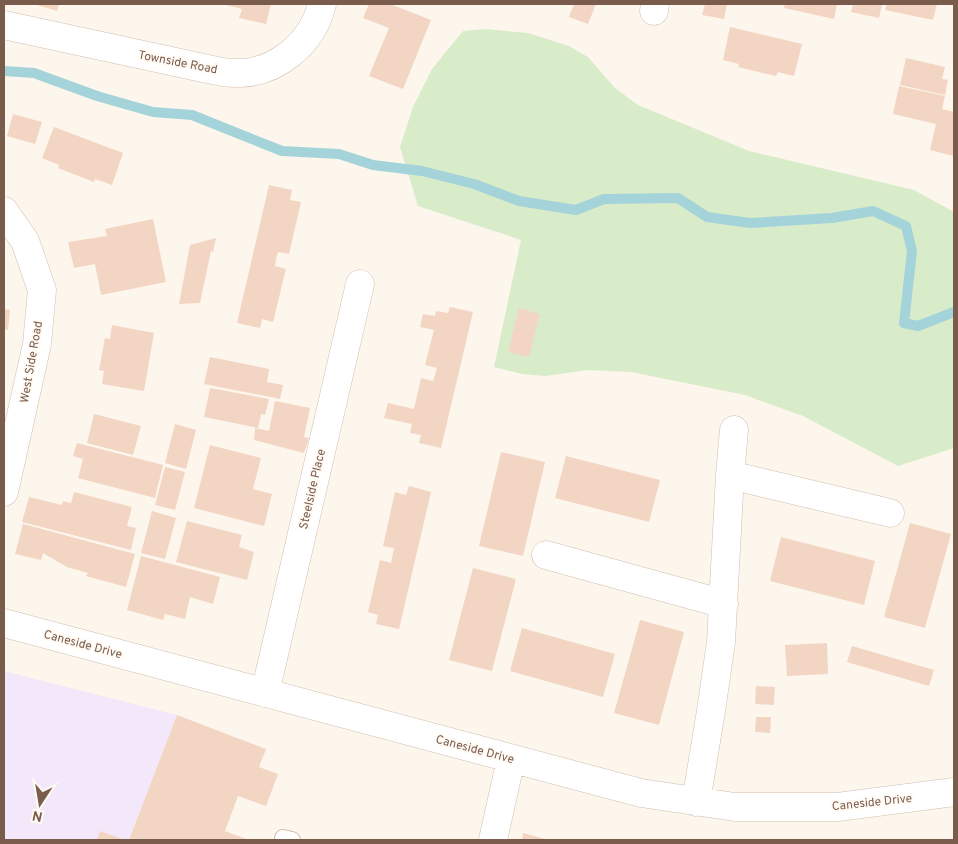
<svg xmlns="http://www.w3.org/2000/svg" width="958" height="844" font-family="Overpass,sans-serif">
<rect width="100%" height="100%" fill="#fdf6ec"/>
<!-- education -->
<path fill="#f3e8fa" d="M 4,671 L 177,715 L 129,840 L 4,840 Z"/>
<!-- green -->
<path fill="#d8ecc9" d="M 485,29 L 528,33 L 569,46 L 588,57 L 615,88 L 638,105 L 749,151 L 914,190 L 954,212 L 954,448 L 898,466 L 803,416 L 745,395 L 631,372 L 587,370 L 546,376 L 522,374 L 494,367 L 521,240 L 418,206 L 400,147 L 413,107 L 432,69 L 463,31 Z"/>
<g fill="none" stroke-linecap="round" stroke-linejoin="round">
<!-- stream -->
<path stroke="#a5d3da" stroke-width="10" d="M 4,71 L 34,73 L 97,96 L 153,112 L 192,115 L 282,151 L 339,154 L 373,165 L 422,171 L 474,184 L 519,201 L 576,210 L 604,199 L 678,198 L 707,217 L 750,223 L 832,218 L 873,211 L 906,226 L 912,251 L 904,323 L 918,326 L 954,312"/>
</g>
<!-- building -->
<path fill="#f3d5c3" d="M 37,4 L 59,4 L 57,11 L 37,5 Z
M 221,4 L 271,4 L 266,24 L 239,18 L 242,9 Z
M 369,4 L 390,4 L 431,20 L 403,89 L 369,76 L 389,28 L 363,18 Z
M 574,4 L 596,4 L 588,24 L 569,17 Z
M 705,4 L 727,4 L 724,19 L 702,15 Z
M 785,4 L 837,4 L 834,19 L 784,8 Z
M 853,4 L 882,4 L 879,18 L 851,12 Z
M 887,4 L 937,4 L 933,20 L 885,10 Z
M 730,27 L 802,44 L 794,76 L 778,72 L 776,76 L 738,67 L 739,64 L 723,60 Z
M 906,58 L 945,67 L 942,79 L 948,80 L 945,95 L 900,85 Z
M 899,86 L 945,96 L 942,109 L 954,112 L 954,156 L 930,150 L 936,124 L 893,114 Z
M 13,114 L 42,122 L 35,144 L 7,136 Z
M 54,127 L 123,153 L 112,185 L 95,179 L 94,182 L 58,168 L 59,165 L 42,158 Z
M 269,185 L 292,190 L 290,200 L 301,202 L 289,254 L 278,252 L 276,259 L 275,266 L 286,269 L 273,322 L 262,319 L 260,328 L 237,323 Z
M 153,219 L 166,282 L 101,295 L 95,264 L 74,268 L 68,242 L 107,236 L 105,229 Z
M 216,238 L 213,252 L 211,251 L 200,303 L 179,304 L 190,245 Z
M 450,307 L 473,312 L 441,448 L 419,443 L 421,435 L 410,433 L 412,424 L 384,418 L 388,403 L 414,409 L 421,378 L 433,381 L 437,368 L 425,365 L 434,330 L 420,327 L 423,314 L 435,316 L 436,311 L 448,313 Z
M 519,308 L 540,314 L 529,357 L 508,352 Z
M 4,309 L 10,310 L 8,330 L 4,329 Z
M 112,325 L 154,333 L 144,391 L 102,384 L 104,371 L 99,370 L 105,338 L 110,339 Z
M 210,357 L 269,369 L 267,382 L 283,385 L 280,399 L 204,384 Z
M 210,388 L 269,399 L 265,415 L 261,414 L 258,428 L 204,417 Z
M 275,401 L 310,408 L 304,437 L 309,438 L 304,453 L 254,440 L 255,428 L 269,431 Z
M 94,414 L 141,426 L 133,455 L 87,443 Z
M 175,424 L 196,430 L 186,469 L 165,463 Z
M 77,443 L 163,465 L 155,498 L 78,478 L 83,459 L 73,456 Z
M 210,445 L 261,458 L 253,489 L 272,494 L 264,526 L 194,508 Z
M 501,452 L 545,462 L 523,556 L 479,546 Z
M 566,456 L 660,480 L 649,522 L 555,498 Z
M 165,467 L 185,472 L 175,510 L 155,505 Z
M 409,486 L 431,492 L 399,629 L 376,624 L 378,615 L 368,612 L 380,560 L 391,563 L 394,548 L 383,546 L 395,492 L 406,495 Z
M 74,492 L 132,507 L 127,526 L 136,528 L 131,550 L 22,522 L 29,497 L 62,505 L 63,501 L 71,503 Z
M 152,511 L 176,518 L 165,559 L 141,553 Z
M 187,521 L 242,535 L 239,547 L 254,552 L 247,580 L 176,562 Z
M 910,523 L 951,534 L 925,628 L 884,617 Z
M 23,524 L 135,554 L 126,587 L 86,576 L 88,573 L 67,567 L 43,553 L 41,560 L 15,554 Z
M 781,537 L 875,561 L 864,605 L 770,581 Z
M 141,556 L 220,577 L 213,604 L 190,597 L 185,619 L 165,614 L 163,620 L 127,610 Z
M 473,568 L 516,579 L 492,671 L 449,660 Z
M 640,620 L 684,632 L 659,725 L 614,713 Z
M 522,628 L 615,654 L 603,697 L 510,671 Z
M 827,643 L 828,674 L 787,676 L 785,645 Z
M 852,646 L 934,670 L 929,686 L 847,662 Z
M 756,686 L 775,687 L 774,705 L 755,704 Z
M 177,715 L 266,749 L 259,767 L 278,774 L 266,806 L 238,796 L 225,831 L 249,840 L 129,840 Z
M 756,717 L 771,717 L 770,733 L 755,732 Z
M 100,831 L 125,840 L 97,840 Z
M 523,833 L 549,840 L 522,840 Z"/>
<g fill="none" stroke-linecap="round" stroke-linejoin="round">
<!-- lane casing -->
<g stroke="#d1beb0" stroke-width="18">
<path id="lane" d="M 283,838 L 292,840"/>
</g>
<!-- street casing -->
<g stroke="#d1beb0" stroke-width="29">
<path id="street" d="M 654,11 L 655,4
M 4,25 L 203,68 C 213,70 224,73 234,73 C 275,75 313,43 322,4
M 4,211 L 25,241 L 42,290 L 37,344 L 4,492
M 730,475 L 890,513
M 546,555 L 724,604
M 4,623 L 641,793 L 735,807 L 838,807 L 954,792
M 265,693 L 360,284
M 696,802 L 711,711 L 721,642 L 730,475 L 734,430
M 493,840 L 511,759"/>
</g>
<!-- lane -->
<use href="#lane" stroke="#fff" stroke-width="16"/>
<!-- street -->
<use href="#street" stroke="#fff" stroke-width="28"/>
</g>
<g text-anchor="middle" stroke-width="4" stroke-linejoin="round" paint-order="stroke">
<!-- street labels -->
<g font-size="12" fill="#7a5c4d" stroke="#fffaf3">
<text transform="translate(178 62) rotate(11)" y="4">Townside Road</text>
<text transform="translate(31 362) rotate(-80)" y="4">West Side Road</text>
<text transform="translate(312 489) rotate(-77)" y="4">Steelside Place</text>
<text transform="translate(83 644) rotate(15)" y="4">Caneside Drive</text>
<text transform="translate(475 749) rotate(15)" y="4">Caneside Drive</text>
<text transform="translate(872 802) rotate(-6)" y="4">Caneside Drive</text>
</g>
</g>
<!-- border -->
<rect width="958" height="844" fill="none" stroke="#7a5c4d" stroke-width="10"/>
<!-- north arrow -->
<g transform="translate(40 804) rotate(192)" stroke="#fffaf3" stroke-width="4" paint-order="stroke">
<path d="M0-4L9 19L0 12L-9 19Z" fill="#7a5c4d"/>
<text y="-8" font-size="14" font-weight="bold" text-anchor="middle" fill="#7a5c4d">N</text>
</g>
</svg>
